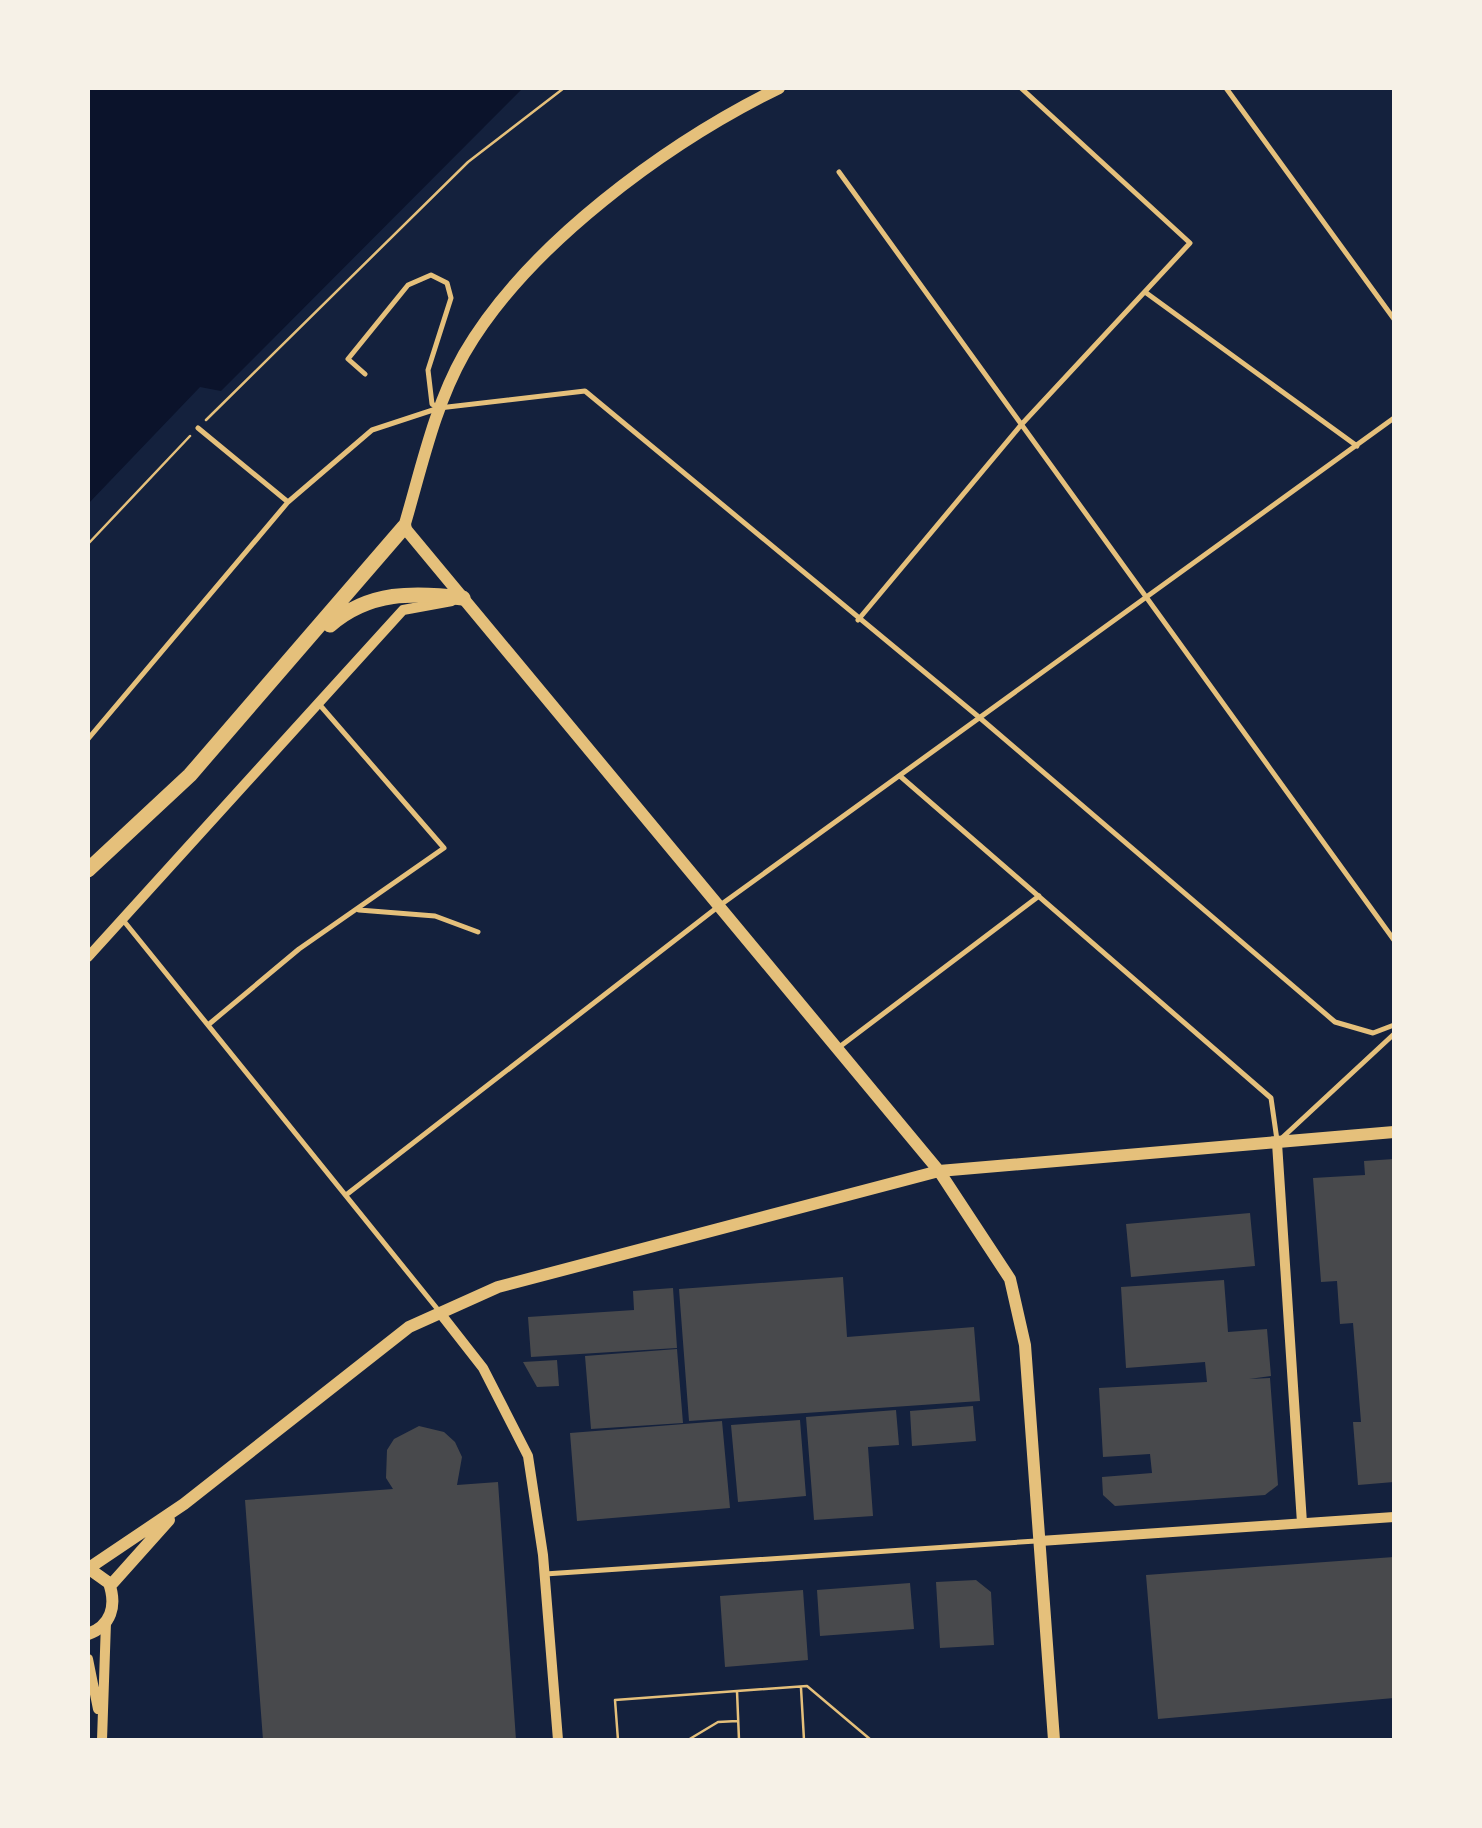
<svg xmlns="http://www.w3.org/2000/svg" width="1482" height="1828" font-family="Jost,sans-serif">
<rect width="100%" height="100%" fill="#14213d"/>
<!-- water -->
<path fill="#0b132b" d="M 88,88 L 523,88 L 221,391 L 200,387 L 88,504 Z"/>
<!-- building -->
<path fill="#48494c" d="M 1394,1159 L 1394,1482 L 1358,1485 L 1353,1422 L 1361,1422 L 1353,1323 L 1340,1324 L 1337,1281 L 1321,1282 L 1313,1178 L 1365,1175 L 1364,1161 Z
M 1250,1213 L 1255,1266 L 1131,1277 L 1126,1224 Z
M 843,1277 L 847,1337 L 974,1327 L 980,1401 L 689,1421 L 679,1289 Z
M 1224,1280 L 1228,1332 L 1267,1329 L 1271,1376 L 1249,1379 L 1270,1378 L 1278,1485 L 1265,1495 L 1115,1506 L 1103,1495 L 1102,1477 L 1152,1473 L 1150,1454 L 1103,1457 L 1099,1388 L 1207,1382 L 1205,1362 L 1126,1368 L 1121,1287 Z
M 673,1288 L 677,1348 L 531,1357 L 528,1317 L 634,1310 L 633,1291 Z
M 677,1349 L 683,1423 L 591,1429 L 585,1356 Z
M 557,1360 L 559,1386 L 537,1387 L 523,1362 Z
M 973,1406 L 976,1441 L 912,1446 L 910,1411 Z
M 896,1410 L 899,1445 L 868,1447 L 873,1516 L 814,1520 L 806,1417 Z
M 800,1420 L 806,1496 L 738,1502 L 731,1425 Z
M 722,1421 L 730,1508 L 577,1521 L 570,1433 Z
M 419,1426 L 444,1432 L 455,1442 L 462,1457 L 457,1485 L 498,1482 L 516,1740 L 263,1740 L 245,1500 L 393,1489 L 386,1478 L 387,1450 L 394,1439 Z
M 1394,1557 L 1394,1698 L 1158,1719 L 1146,1575 Z
M 976,1580 L 991,1592 L 994,1645 L 940,1648 L 936,1582 Z
M 910,1583 L 914,1629 L 820,1636 L 817,1590 Z
M 803,1590 L 808,1660 L 725,1667 L 720,1596 Z"/>
<g fill="none" stroke-linecap="round" stroke-linejoin="round">
<!-- path -->
<path stroke="#e5c07b" stroke-width="2.5" d="M 206,420 L 468,162 L 564,88
M 88,544 L 190,436
M 801,1688 L 804,1740
M 618,1740 L 615,1700 L 737,1691
M 688,1740 L 718,1722 L 737,1721
M 739,1740 L 737,1691 L 807,1686 L 871,1740"/>
<!-- service -->
<path stroke="#e5c07b" stroke-width="5" d="M 1226,88 L 1394,319
M 839,172 L 1394,940
M 1145,292 L 1357,446
M 365,374 L 348,359 L 408,285 L 431,275 L 447,283 L 451,298 L 428,370 L 432,404 L 437,407
M 198,428 L 288,502 L 372,430 L 439,408 L 585,391 L 980,718 L 1335,1022 L 1373,1033 L 1394,1025
M 858,620 L 1021,425 L 1190,243 L 1021,88
M 88,739 L 288,502
M 900,776 L 1271,1098 L 1277,1140
M 359,910 L 435,916 L 478,932
M 123,920 L 439,1311
M 208,1025 L 299,949 L 444,848 L 319,704
M 838,1048 L 1039,896
M 1283,1137 L 1394,1034
M 346,1195 L 719,906 L 1394,418
M 545,1574 L 1036,1541"/>
<!-- minor -->
<path stroke="#e5c07b" stroke-width="10" d="M 88,957 L 403,610 L 452,601
M 1277,1143 L 1302,1523
M 440,1313 L 483,1368 L 528,1456 L 543,1555 L 558,1740
M 1040,1541 L 1394,1517
M 88,1659 L 98,1709
M 102,1740 L 106,1622"/>
<!-- tertiary -->
<path stroke="#e5c07b" stroke-width="12" d="M 779,88 C 667,143 527,245 464,354 C 434,407 421,470 404,527 L 939,1171 L 1010,1279 L 1025,1345 L 1054,1740
M 88,1568 L 109,1583 C 117,1606 111,1626 88,1634
M 89,1568 L 184,1504 L 409,1327 L 498,1287 L 939,1171 L 1394,1132
M 110,1586 L 169,1520"/>
<!-- secondary -->
<path stroke="#e5c07b" stroke-width="15" d="M 330,625 C 369,591 414,592 463,598
M 88,870 L 190,775 L 404,527"/>
</g>
<!-- border -->
<rect width="1482" height="1828" fill="none" stroke="#f6f1e7" stroke-width="180"/>
</svg>
